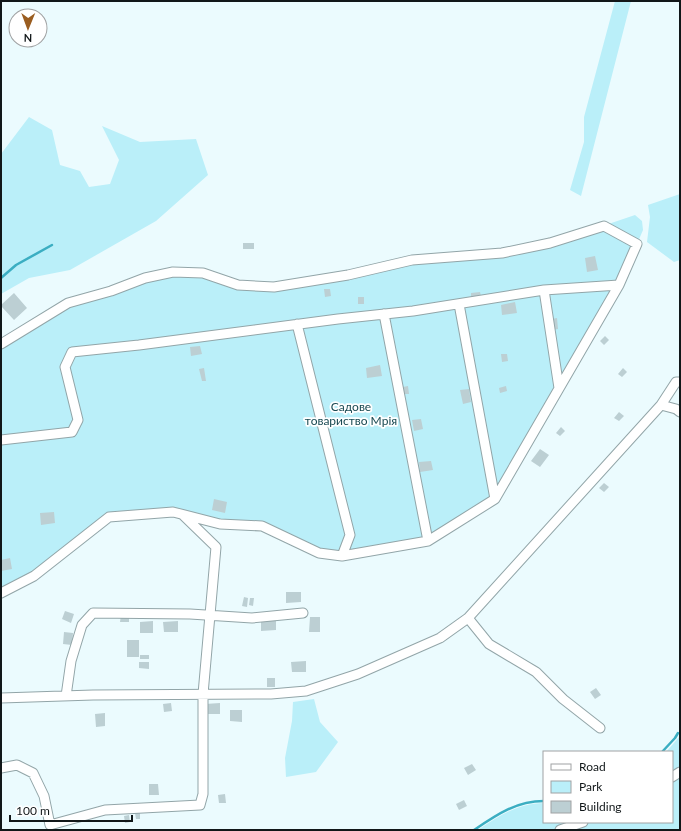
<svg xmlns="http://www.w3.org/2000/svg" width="681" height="831" font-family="Lato,sans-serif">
<rect width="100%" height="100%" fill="#ebfbfe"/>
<!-- green -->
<path fill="#baeff9" d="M 615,1 L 631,1 L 581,196 L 570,190 L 584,142 L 584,117 Z
M 29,117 L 52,130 L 60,165 L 80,171 L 89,187 L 110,184 L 119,160 L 102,126 L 140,142 L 196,139 L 208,175 L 156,221 L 70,270 L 29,278 L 1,294 L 1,154 Z
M 680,194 L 680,260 L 674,262 L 647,242 L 650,217 L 648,205 Z
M 635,215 L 642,221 L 643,230 L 637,244 L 495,499 L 428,541 L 342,556 L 319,553 L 262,526 L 220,524 L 173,512 L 109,517 L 34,576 L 1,591 L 1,344 L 68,303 L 145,278 L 203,273 L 238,285 L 274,287 L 412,260 L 502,253 L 576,235 Z
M 314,699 L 320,722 L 338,742 L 316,772 L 286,777 L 285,758 L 292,721 L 293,702 Z
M 680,736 L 680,830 L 478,830 C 499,816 518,803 544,803 L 544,822 L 672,822 L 672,752 L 666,752 Z"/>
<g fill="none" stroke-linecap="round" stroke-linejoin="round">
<!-- stream -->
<path stroke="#3baec2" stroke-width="2.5" d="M 1,278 L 16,265 L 52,245
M 662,752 L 675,738 L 678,733
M 474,830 C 496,815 516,801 544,801"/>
</g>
<!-- building -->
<path fill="#bccfd3" d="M 243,243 L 254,243 L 254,249 L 243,249 Z
M 595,256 L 598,270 L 587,272 L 585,258 Z
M 324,289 L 330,289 L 331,296 L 325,297 Z
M 480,292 L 481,296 L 471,297 L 471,293 Z
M 14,293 L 27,308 L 14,320 L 1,306 L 1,305 Z
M 358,297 L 364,297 L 364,304 L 358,304 Z
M 515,302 L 517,313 L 502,315 L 501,305 Z
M 557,318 L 558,329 L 553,330 L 552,319 Z
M 605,336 L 609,340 L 604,345 L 600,341 Z
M 200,346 L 202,354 L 191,356 L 190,347 Z
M 501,354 L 507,354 L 508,361 L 502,362 Z
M 380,365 L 382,376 L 367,378 L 366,368 Z
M 204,368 L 206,381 L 202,381 L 199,369 Z
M 623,368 L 627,372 L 622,377 L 618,374 Z
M 408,386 L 409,394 L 403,394 L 403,387 Z
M 506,386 L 507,391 L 500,393 L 499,388 Z
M 469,389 L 471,402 L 463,404 L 460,390 Z
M 619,412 L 624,416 L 619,421 L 614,418 Z
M 421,419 L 423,429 L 414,431 L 412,420 Z
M 561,427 L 565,431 L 560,436 L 556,433 Z
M 540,449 L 549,455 L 540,467 L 531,461 Z
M 431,461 L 433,470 L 420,472 L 419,462 Z
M 604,483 L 609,487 L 604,492 L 599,488 Z
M 214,499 L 227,502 L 225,513 L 212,510 Z
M 54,512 L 55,523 L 41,525 L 40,513 Z
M 10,558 L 12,569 L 1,571 L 1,560 Z
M 286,592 L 301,592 L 301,602 L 286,603 Z
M 244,597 L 248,598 L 247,607 L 242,606 Z
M 250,598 L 254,598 L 253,606 L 249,605 Z
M 65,611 L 74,614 L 71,623 L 62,619 Z
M 121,615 L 129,615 L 129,622 L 120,622 Z
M 310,617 L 320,617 L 320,632 L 309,632 Z
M 261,620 L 276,620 L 276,630 L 261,631 Z
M 153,621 L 153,633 L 140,633 L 140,622 Z
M 178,621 L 178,632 L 164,632 L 163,622 Z
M 64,632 L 73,633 L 72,645 L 63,644 Z
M 127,640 L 139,640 L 139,657 L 127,657 Z
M 140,655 L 149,655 L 149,659 L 140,659 Z
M 306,661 L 306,672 L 292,672 L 291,662 Z
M 139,662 L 149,662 L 149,669 L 139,668 Z
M 267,678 L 275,678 L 275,687 L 267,687 Z
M 596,688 L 601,695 L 595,699 L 590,692 Z
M 171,703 L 172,711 L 164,712 L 163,704 Z
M 220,703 L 220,714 L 206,714 L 205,704 Z
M 230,710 L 242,710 L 242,722 L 230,721 Z
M 105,713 L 105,726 L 96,727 L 95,714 Z
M 472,764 L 476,770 L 468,775 L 464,768 Z
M 149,784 L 158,784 L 159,795 L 149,795 Z
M 225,794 L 226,803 L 219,803 L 218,795 Z
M 464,800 L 467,806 L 459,810 L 456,804 Z
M 135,813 L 140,813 L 140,819 L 136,819 Z
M 129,815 L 130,822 L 125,823 L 124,816 Z"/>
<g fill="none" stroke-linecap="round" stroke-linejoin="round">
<!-- minor casing -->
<g stroke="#92a5a8" stroke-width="11">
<path id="minor" d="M 544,290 L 559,388
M 459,304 L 495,499
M 384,314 L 428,541
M 297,324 L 350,535 L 342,556
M 1,344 L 68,303 L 111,291 L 145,278 L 173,272 L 203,273 L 238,285 L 274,287 L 348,275 L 412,260 L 502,253 L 550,243 L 604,226 L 637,244 L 619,285 L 495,499 L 428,541 L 342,556 L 319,553 L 262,526 L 220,524 L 173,512 L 109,517 L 34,576 L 1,593
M 661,405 L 676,409 L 680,412
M 1,440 L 72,432 L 78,420 L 65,367 L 72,352 L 139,345 L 338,319 L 413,311 L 544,290 L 619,285
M 468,618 L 489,644 L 536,672 L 563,699 L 600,728
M 66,696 L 71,661 L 82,625 L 93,613 L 190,614 L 252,618 L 303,613
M 1,698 L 93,695 L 271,694 L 306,691 L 358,674 L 440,638 L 468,618 L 661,405 L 676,382 L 680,382
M 1,768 L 17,765 L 33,773 L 44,796 L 50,825 L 105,810 L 200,805 L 203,794 L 203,694 L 216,547 L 183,515
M 672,777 L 680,772
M 560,830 L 583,822"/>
</g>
<!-- minor -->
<use href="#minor" stroke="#fff" stroke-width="9"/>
</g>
<g text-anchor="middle" stroke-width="3.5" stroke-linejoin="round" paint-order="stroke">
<!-- park labels -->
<g font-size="12" fill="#184952" stroke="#fff">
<text x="351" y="411">Садове<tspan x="351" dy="14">товариство Мрія</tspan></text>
</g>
</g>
<!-- border -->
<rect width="681" height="831" fill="none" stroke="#111719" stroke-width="4"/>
<!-- legend -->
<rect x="543" y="751" width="130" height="72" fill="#ffffff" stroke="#a0a2a3"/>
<rect x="551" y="764" width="20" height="6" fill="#ffffff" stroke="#a0a2a3"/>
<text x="579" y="771" font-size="12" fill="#111719">Road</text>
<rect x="551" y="781" width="20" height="12" fill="#baeff9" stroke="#a0a2a3"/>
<text x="579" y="791" font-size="12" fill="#111719">Park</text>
<rect x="551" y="801" width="20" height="12" fill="#bccfd3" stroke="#a0a2a3"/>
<text x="579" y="811" font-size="12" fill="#111719">Building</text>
<!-- north arrow -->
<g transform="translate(28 28) rotate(181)"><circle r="19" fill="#ffffff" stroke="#a0a2a3"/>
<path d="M0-3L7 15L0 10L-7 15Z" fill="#9a5d20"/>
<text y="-6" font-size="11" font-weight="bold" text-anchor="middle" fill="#111719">N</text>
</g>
<!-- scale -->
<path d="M10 815v6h122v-6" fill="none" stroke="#111719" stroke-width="2"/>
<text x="16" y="815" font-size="12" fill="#111719" stroke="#ffffff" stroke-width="3" paint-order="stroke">100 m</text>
</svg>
